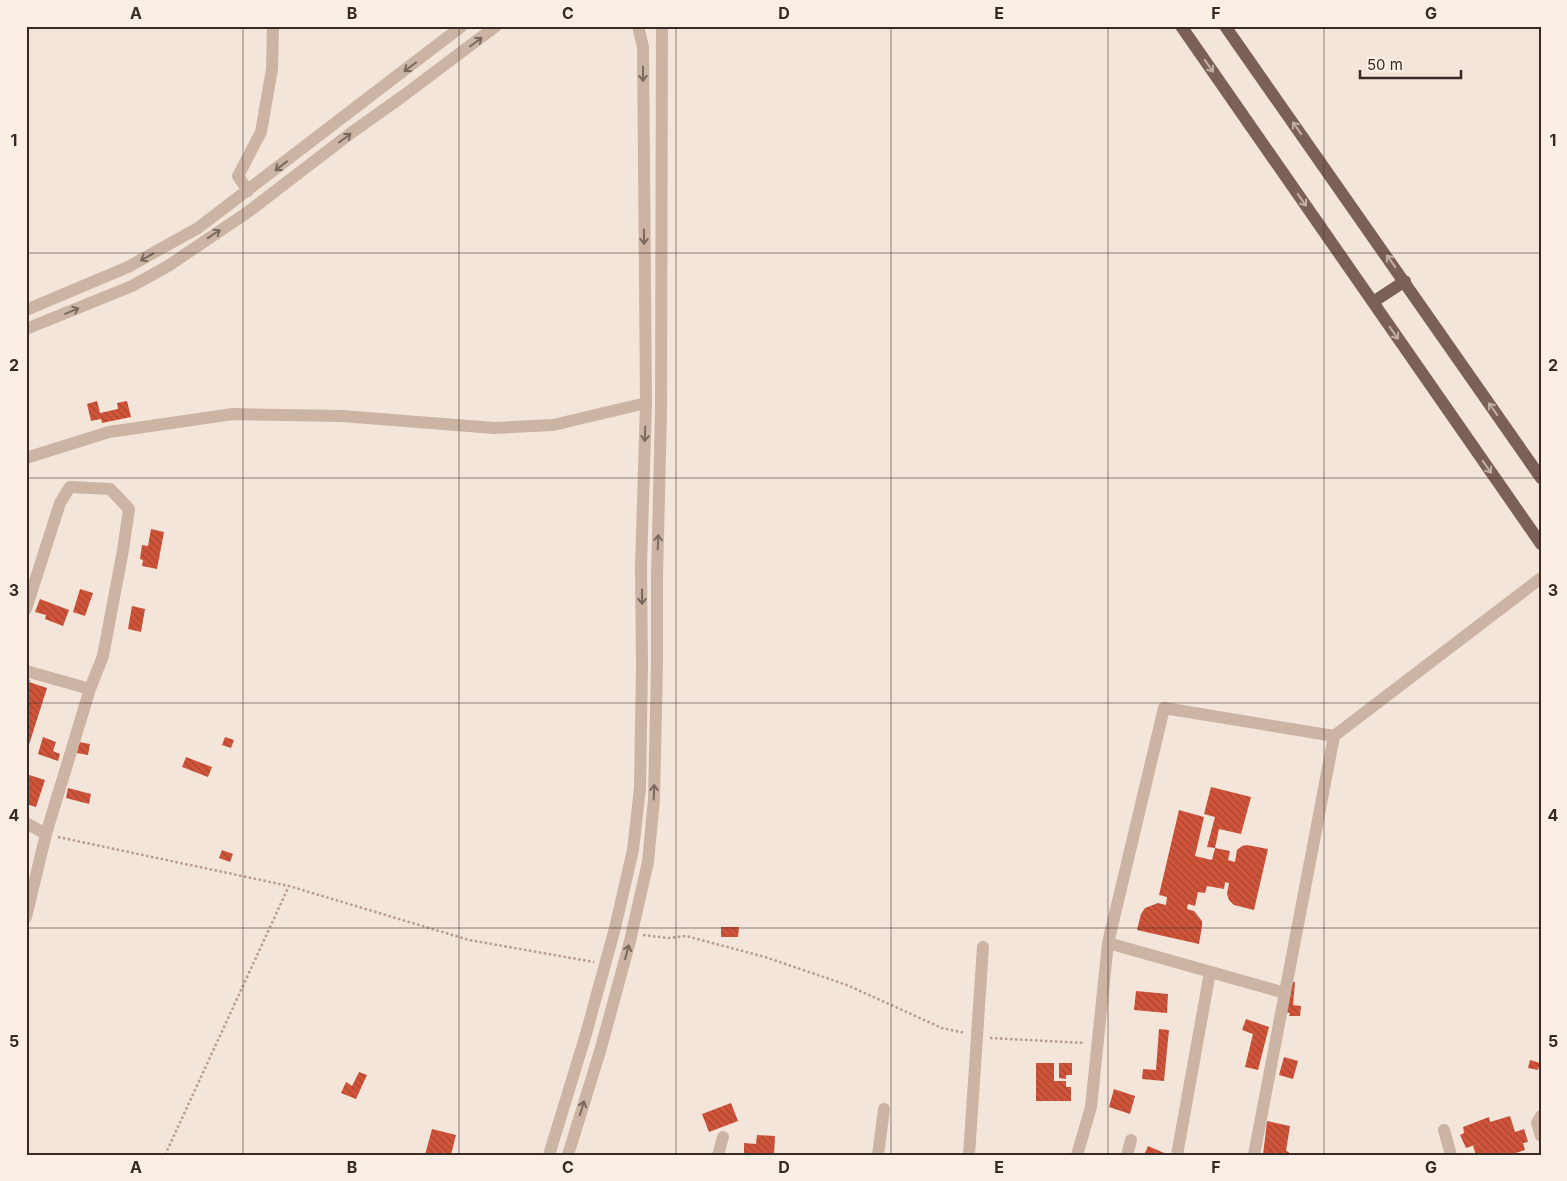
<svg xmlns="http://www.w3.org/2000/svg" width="1567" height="1181" font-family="Inter,sans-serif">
<defs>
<pattern id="building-back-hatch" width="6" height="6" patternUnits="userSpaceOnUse" patternTransform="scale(1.25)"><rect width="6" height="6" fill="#d0543a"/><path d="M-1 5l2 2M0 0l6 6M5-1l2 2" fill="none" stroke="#aa4631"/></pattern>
</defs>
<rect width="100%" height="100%" fill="#f3e5d9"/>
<!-- building -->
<path fill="url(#building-back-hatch)" d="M 97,401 L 100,413 L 118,409 L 117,403 L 127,401 L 131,417 L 102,423 L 101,419 L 91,421 L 87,404 Z
M 151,529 L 164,532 L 157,569 L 142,566 L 143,560 L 140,559 L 142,545 L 148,546 Z
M 80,589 L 93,593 L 85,616 L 73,612 Z
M 40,599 L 69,610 L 63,626 L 45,619 L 46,615 L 35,612 Z
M 132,606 L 145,609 L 141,632 L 128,629 Z
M 26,679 L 30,680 L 29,682 L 47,688 L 27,751 Z
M 43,737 L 56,742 L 53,751 L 60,754 L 58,761 L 38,754 Z
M 225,737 L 234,740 L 231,748 L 222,745 Z
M 79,742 L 90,744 L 88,755 L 77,753 Z
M 186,757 L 212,767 L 208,777 L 182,767 Z
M 26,774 L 45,780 L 36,807 L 26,804 Z
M 1211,787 L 1251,797 L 1241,834 L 1219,829 L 1215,848 L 1207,847 L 1215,817 L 1204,814 Z
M 68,788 L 91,794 L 89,804 L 66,798 Z
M 1179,810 L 1204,817 L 1195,856 L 1212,860 L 1215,848 L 1230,851 L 1228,860 L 1235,862 L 1237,850 L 1242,846 L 1247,845 L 1268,849 L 1254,910 L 1234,905 L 1229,900 L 1227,894 L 1229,883 L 1225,882 L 1224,889 L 1207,886 L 1205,893 L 1198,892 L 1195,906 L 1188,904 L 1187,909 L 1194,911 L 1202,921 L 1202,926 L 1199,944 L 1137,930 L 1141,914 L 1145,908 L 1158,903 L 1166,905 L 1167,897 L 1159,895 Z
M 222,850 L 233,854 L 230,862 L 219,858 Z
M 721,927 L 739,927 L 738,937 L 721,937 Z
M 1284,981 L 1295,982 L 1293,1005 L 1301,1006 L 1300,1016 L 1289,1016 L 1290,1013 L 1282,1012 Z
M 1136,991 L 1168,994 L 1167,1013 L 1134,1010 Z
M 1246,1019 L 1269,1027 L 1258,1070 L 1245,1067 L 1253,1034 L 1242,1030 Z
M 1159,1029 L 1169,1030 L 1164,1081 L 1142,1079 L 1143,1069 L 1156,1070 Z
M 1284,1057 L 1298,1061 L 1293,1079 L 1279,1075 Z
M 1530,1060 L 1540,1063 L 1538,1070 L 1528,1068 Z
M 1036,1063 L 1054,1063 L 1054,1081 L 1066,1081 L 1066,1087 L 1071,1087 L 1071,1101 L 1036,1101 Z
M 1059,1063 L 1072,1063 L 1072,1075 L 1066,1075 L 1066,1079 L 1059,1078 Z
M 359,1072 L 367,1075 L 356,1099 L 341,1093 L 346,1082 L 352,1086 Z
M 1114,1089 L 1135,1096 L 1130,1114 L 1109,1107 Z
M 731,1103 L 738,1121 L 709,1132 L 702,1114 Z
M 1510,1116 L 1515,1132 L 1524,1129 L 1528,1142 L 1523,1143 L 1525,1150 L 1516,1153 L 1517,1155 L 1476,1155 L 1473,1146 L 1481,1143 L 1466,1148 L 1460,1135 L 1464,1133 L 1463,1127 L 1489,1117 L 1490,1122 Z
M 1267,1121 L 1290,1126 L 1286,1151 L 1289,1152 L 1288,1155 L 1263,1155 Z
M 432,1129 L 456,1135 L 451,1155 L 425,1155 Z
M 757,1135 L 775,1136 L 774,1155 L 744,1155 L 744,1143 L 756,1144 Z
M 1148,1146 L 1169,1155 L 1144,1155 Z"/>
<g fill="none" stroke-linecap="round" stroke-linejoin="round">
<!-- path -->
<path stroke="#b89d8e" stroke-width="2.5" stroke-dasharray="2.5 2.5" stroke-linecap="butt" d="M 58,837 L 289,886
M 643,935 L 668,938 L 686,936 L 765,957 L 847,985 L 942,1028 L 965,1033
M 990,1038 L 1085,1043
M 165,1155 L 289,886 L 469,940 L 594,962"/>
<!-- minor -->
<path stroke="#ccb4a4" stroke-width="12" d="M 248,191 L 238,176 L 261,132 L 272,69 L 273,26
M 26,310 L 128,267 L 198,228 L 462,26
M 26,329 L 132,286 L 168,266 L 248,212 L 351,133 L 403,96 L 496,26
M 26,458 L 109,432 L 233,414 L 342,416 L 494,428 L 553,425 L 646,403
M 26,609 L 60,503 L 70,487 L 110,489 L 129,509 L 123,550 L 103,656 L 90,689 L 46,834 L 26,917
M 26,671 L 90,689
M 26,823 L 46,834
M 1108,943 L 1285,993
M 1541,1116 L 1537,1123 L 1541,1136
M 1444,1130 L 1451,1155
M 549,1155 L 586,1034 L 615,928 L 633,850 L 640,788 L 642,665 L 641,567 L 646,403 L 643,47 L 638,26
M 568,1155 L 601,1048 L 630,941 L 648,862 L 654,799 L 657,665 L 657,577 L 661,413 L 662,26
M 718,1155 L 723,1137
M 878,1155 L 884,1109
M 969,1155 L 983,947
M 1077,1155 L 1091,1107 L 1108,943 L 1164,708 L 1334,736
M 1127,1155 L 1131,1140
M 1177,1155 L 1210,972
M 1254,1155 L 1334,736 L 1541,578"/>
<!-- major -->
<path stroke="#7a6056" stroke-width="12" d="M 1181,26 L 1541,544
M 1225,26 L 1541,478
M 1373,302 L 1405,281"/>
</g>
<!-- one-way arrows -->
<defs><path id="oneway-shaft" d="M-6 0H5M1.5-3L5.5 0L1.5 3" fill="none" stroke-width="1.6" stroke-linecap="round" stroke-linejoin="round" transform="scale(1.25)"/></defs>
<g stroke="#7a685f">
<use href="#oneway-shaft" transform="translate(476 42) rotate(-37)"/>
<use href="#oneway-shaft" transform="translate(410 67) rotate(143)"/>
<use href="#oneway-shaft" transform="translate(643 74) rotate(90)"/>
<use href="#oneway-shaft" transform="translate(345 138) rotate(-37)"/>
<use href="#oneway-shaft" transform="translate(281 166) rotate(142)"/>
<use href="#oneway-shaft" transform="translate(214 234) rotate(-34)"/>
<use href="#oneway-shaft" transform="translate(644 237) rotate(89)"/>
<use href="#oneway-shaft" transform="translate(147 257) rotate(151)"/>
<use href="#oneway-shaft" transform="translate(72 311) rotate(-22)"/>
<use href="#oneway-shaft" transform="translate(645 434) rotate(92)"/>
<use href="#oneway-shaft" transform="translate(658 542) rotate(-88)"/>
<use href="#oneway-shaft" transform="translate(642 597) rotate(90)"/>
<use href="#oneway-shaft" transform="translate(654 792) rotate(-88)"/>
<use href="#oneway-shaft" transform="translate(627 952) rotate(-75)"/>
<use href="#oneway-shaft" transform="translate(582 1108) rotate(-73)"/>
</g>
<g stroke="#c1afa5">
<use href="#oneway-shaft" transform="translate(1209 66) rotate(55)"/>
<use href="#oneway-shaft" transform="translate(1297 128) rotate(-125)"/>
<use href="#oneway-shaft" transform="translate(1302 200) rotate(55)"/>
<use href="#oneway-shaft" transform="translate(1391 261) rotate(-125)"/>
<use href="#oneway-shaft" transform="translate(1394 333) rotate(55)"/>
<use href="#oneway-shaft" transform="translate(1493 409) rotate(-125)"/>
<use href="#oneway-shaft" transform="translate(1487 467) rotate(55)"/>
</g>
<!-- grid -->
<path fill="none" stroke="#372a26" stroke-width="1" stroke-opacity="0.55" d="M 243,26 L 243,1155M 459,26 L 459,1155M 676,26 L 676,1155M 891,26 L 891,1155M 1108,26 L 1108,1155M 1324,26 L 1324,1155M 26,253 L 1541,253M 26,478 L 1541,478M 26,703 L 1541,703M 26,928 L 1541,928"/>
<!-- border -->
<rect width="1567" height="1181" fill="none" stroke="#fbefe5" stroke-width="55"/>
<!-- scale -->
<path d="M1360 70v8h101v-8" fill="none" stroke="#372a26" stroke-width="2.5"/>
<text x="1367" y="70" font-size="15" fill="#372a26" stroke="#fbefe5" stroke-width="4" paint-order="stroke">50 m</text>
<rect x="28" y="28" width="1512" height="1126" fill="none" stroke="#372a26" stroke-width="2"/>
<g font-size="16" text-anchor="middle" font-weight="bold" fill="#372a26">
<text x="136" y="19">A</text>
<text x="352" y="19">B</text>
<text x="568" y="19">C</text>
<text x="784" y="19">D</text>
<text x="999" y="19">E</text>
<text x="1216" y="19">F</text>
<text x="1431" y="19">G</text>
<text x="14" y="146">1</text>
<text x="1553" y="146">1</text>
<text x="14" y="371">2</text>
<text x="1553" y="371">2</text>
<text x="14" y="596">3</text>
<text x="1553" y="596">3</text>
<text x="14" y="821">4</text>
<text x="1553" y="821">4</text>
<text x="14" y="1047">5</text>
<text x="1553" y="1047">5</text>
<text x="136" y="1173">A</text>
<text x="352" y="1173">B</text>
<text x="568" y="1173">C</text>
<text x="784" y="1173">D</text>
<text x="999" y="1173">E</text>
<text x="1216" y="1173">F</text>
<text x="1431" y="1173">G</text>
</g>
</svg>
